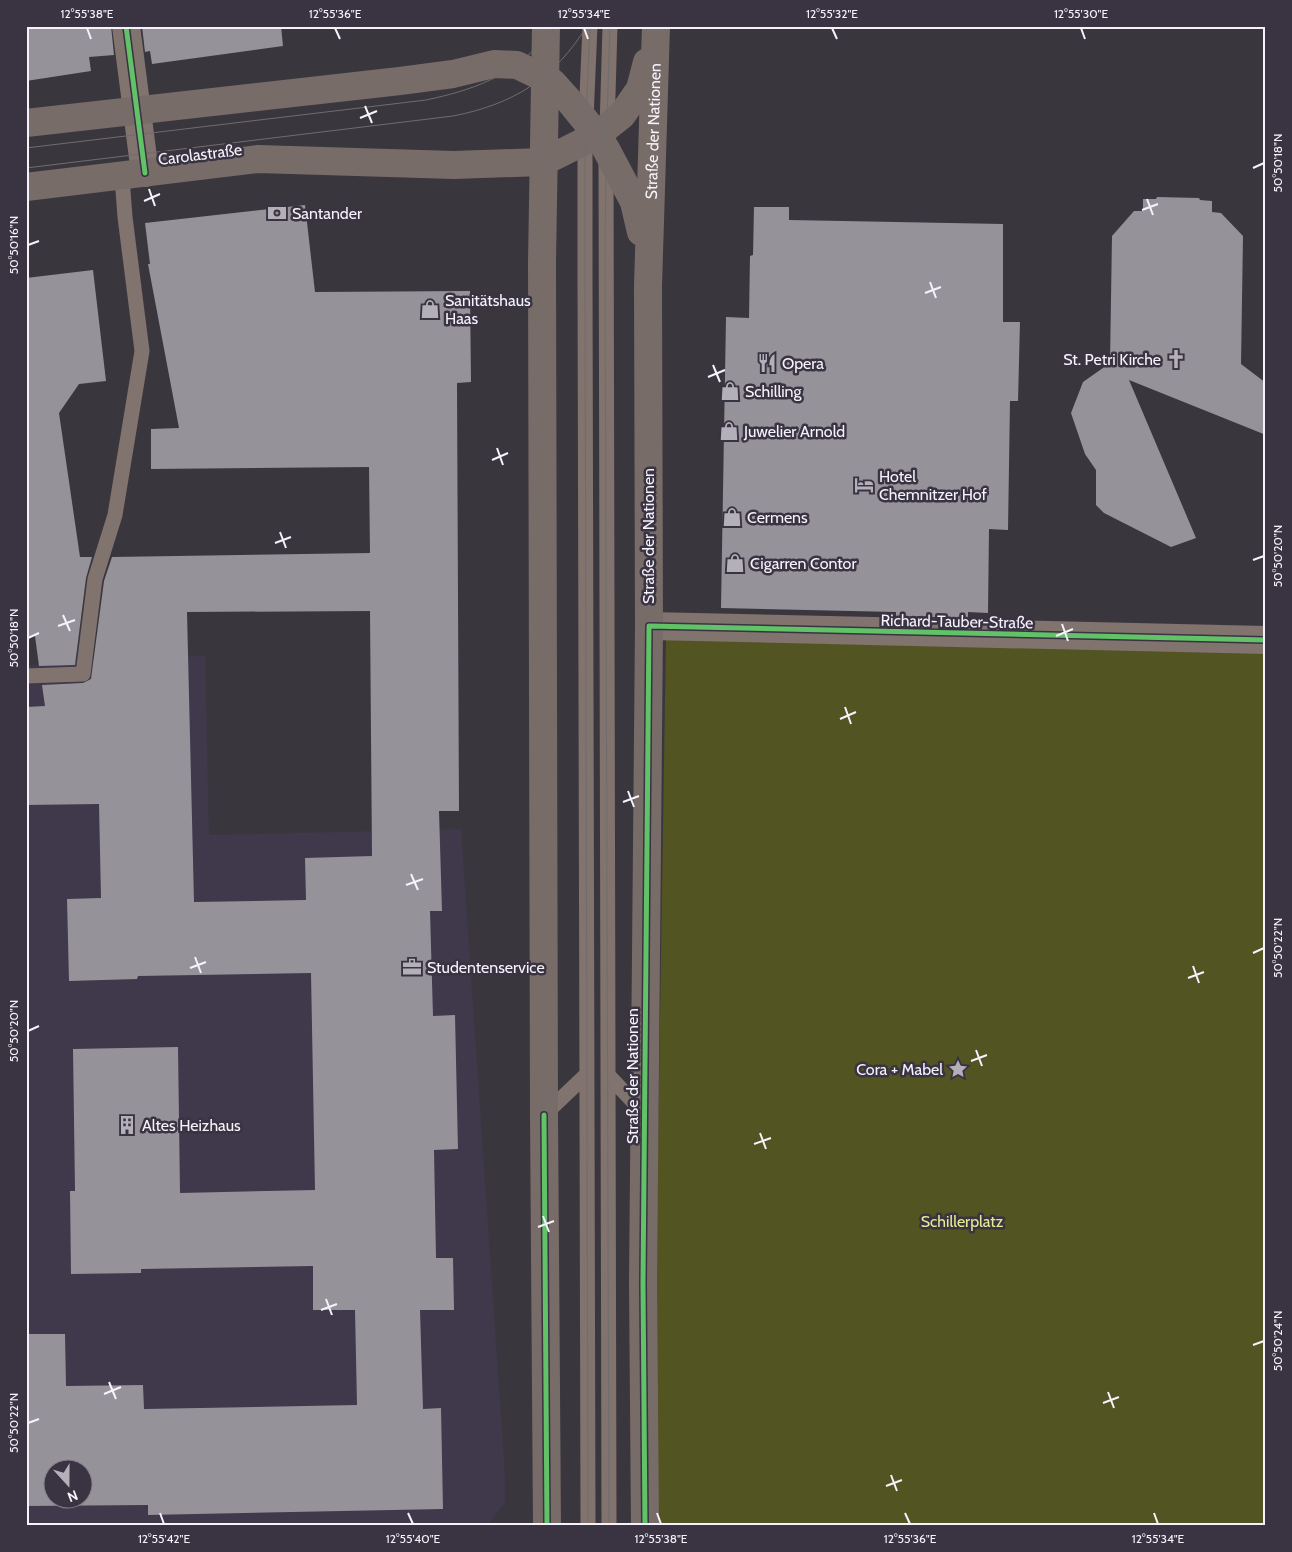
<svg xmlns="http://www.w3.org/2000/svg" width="1292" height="1552" font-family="Cabin,sans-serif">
<rect width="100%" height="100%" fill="#3a363e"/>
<!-- built -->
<path fill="#40384b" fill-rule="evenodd" d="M 205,656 L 209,835 L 461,829 L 505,1476 L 505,1503 L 487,1526 L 26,1526 L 26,665 L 70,663 L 99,659 ZM 52,1470 L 82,1470 L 82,1500 L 52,1500 Z"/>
<!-- green -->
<path fill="#525422" d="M 666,636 L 1266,651 L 1266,1526 L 652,1526 Z"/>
<!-- building -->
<path fill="#96929a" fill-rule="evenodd" d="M 26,26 L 111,26 L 114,55 L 89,57 L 91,71 L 26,81 Z
M 142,26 L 281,26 L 283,46 L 152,64 L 150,51 L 145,52 Z
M 1157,197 L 1199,198 L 1200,200 L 1212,201 L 1212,212 L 1221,213 L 1243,236 L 1241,364 L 1266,383 L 1266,435 L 1129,380 L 1196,538 L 1171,547 L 1104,513 L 1096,505 L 1096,470 L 1085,454 L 1071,413 L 1083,382 L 1110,363 L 1112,236 L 1134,211 L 1143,211 L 1143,199 L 1156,199 Z
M 305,205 L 315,292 L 470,291 L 471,382 L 457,383 L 459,811 L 439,811 L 442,911 L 430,911 L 433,1016 L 455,1015 L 458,1149 L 434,1150 L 436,1258 L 453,1258 L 454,1310 L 420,1310 L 423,1409 L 441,1408 L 443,1509 L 148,1515 L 148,1505 L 26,1506 L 26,1334 L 65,1334 L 66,1386 L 143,1385 L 144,1409 L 357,1405 L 355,1310 L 313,1310 L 313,1266 L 141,1269 L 141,1273 L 71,1274 L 70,1191 L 75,1191 L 73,1049 L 178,1047 L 180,1193 L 315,1190 L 311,973 L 138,976 L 137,979 L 69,981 L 67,899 L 101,898 L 99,804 L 26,805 L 26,707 L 45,706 L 42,685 L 83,683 L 91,679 L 104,581 L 112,557 L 370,553 L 369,467 L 151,469 L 151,429 L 179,428 L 148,264 L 150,264 L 145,223 ZM 370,611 L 372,856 L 305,858 L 306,900 L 194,902 L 187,612 ZM 52,1470 L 82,1470 L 82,1500 L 52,1500 Z
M 754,207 L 789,207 L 789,220 L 1003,224 L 1003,322 L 1020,322 L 1018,401 L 1010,401 L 1008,530 L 989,529 L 988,613 L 968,612 L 968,618 L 896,616 L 896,612 L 721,608 L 726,317 L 749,318 L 750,256 L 753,255 Z
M 93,270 L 106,381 L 79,384 L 59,413 L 80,557 L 92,557 L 86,578 L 75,665 L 39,666 L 35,636 L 26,637 L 26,278 Z"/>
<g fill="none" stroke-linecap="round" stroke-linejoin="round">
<!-- lane -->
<path stroke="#81736d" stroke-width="15" d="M 607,129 L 610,26
M 606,157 L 609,1526
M 26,676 L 83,674 L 95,579 L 115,515 L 142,351 L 125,217 L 122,177
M 608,1075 L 644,1113
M 544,1115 L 586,1075
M 588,1526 L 585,274 L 585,142 L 590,26"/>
<!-- street -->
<path stroke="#81736d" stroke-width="28" d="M 126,26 L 145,173
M 649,626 L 1266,640"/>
<!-- secondary -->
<g stroke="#786c68" stroke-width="28">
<path d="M 546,26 L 542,262 L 544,1115 L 547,1526"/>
<path d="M 26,123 L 400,81 L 453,74 L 494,64 L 517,65 L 544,78 L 553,83 L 571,103 L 597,135 L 606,149 L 634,202 L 641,232"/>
<path d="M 26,187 L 258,159 L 454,165 L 543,162 L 597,135 L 622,115 L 640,89 L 647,62"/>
<path id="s1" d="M 645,1526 L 643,1283 L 649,626 L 648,286 L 656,26"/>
</g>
<!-- tram -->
<path stroke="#716c6d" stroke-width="1" d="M 26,148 L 426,100 C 483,88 519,72 556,26
M 26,168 L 453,116 C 514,104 554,79 587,26
M 588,1526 L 585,274 L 585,142 L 590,26
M 609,1526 L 605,261 L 606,149 L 610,26"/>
<!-- cycleway casing -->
<g stroke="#393342" stroke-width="8">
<path id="cycleway" d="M 126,26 L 145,173
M 544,1115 L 547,1526
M 645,1526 L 643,1283 L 649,626 L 1266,640"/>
</g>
<!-- cycleway -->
<use href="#cycleway" stroke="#61c268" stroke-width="5"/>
</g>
<!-- ticks -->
<path fill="none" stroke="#f6f2fb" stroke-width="2" d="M 87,28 L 91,39M 335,28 L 340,39M 584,28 L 588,39M 832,28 L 837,39M 1081,28 L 1085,39M 365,106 L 372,123M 360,118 L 377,111M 1253,168 L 1264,163M 149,189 L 155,206M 1147,199 L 1153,215M 144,201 L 160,194M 1142,210 L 1158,204M 28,245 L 39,241M 930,282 L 936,298M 925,293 L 941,287M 713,365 L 720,382M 708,377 L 725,370M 497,448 L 503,465M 492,460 L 508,453M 280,532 L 286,548M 275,543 L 291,537M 1253,560 L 1264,556M 63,615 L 70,631M 1062,624 L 1068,641M 58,626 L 75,620M 1056,636 L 1073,629M 28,638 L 39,633M 845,707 L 851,724M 840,719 L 856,712M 628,791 L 634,807M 623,802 L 639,796M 411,874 L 418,890M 406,885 L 423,879M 1253,953 L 1264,948M 195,957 L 201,973M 1193,966 L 1199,983M 190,968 L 206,962M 1188,978 L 1204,972M 28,1031 L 39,1026M 976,1050 L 982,1066M 971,1061 L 987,1055M 760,1133 L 766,1149M 754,1144 L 771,1138M 543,1216 L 549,1232M 538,1227 L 554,1221M 326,1299 L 332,1315M 321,1310 L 337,1304M 1253,1345 L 1264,1341M 109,1382 L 116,1399M 1108,1392 L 1114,1408M 104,1394 L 121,1387M 1103,1403 L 1119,1397M 28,1423 L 39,1419M 891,1475 L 897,1491M 886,1486 L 902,1480M 160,1513 L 164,1524M 408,1513 L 413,1524M 657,1513 L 661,1524M 905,1513 L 910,1524M 1154,1513 L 1158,1524"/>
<!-- icons -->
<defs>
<g id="bank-bare" transform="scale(1.5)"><path d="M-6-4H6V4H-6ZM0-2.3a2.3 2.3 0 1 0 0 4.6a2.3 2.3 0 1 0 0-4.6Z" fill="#b4b0b9" stroke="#393342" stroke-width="2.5" paint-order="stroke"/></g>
<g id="shop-bare" transform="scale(1.5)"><path d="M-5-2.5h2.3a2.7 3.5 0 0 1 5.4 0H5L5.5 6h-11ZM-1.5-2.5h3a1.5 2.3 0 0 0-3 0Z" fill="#b4b0b9" stroke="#393342" stroke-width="2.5" paint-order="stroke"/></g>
<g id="church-bare" transform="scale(1.5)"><path d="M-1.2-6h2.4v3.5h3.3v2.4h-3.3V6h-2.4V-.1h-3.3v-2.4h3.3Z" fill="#b4b0b9" stroke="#393342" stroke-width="2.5" paint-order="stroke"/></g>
<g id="restaurant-bare" transform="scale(1.5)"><path d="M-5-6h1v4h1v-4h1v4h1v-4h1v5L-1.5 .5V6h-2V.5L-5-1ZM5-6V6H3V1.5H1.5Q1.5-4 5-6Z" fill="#b4b0b9" stroke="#393342" stroke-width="2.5" paint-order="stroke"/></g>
<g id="hotel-bare" transform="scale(1.5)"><path d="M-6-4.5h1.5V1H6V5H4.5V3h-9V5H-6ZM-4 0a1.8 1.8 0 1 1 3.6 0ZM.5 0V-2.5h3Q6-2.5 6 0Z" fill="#b4b0b9" stroke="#393342" stroke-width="2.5" paint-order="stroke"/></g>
<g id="office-bare" transform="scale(1.5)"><path d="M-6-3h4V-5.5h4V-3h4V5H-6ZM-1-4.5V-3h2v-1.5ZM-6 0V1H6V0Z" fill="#b4b0b9" stroke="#393342" stroke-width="2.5" paint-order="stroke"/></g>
<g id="sight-bare" transform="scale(1.5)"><path d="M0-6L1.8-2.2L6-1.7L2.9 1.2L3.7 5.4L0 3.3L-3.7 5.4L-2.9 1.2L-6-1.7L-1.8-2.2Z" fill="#b4b0b9" stroke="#393342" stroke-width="2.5" paint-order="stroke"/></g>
<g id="building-bare" transform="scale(1.5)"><path d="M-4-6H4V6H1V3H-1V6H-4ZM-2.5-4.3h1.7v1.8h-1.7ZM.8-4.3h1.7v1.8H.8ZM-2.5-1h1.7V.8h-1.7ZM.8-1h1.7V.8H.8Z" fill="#b4b0b9" stroke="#393342" stroke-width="2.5" paint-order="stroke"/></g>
</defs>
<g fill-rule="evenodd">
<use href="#bank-bare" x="277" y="213"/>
<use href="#shop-bare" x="430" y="309"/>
<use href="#church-bare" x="1176" y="359"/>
<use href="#restaurant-bare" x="767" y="363"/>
<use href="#shop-bare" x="730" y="391"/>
<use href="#shop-bare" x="729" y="431"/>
<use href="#hotel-bare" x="864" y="485"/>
<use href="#shop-bare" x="732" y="517"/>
<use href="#shop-bare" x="735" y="563"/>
<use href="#office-bare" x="412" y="967"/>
<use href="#sight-bare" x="958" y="1069"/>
<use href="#building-bare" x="127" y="1125"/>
</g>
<g text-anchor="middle" stroke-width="5" stroke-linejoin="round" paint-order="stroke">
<!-- street labels -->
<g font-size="16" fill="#f6f2fb" stroke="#393342">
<text dy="6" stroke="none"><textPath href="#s1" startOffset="1395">Straße der Nationen</textPath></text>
<text transform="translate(200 154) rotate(-7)" y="6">Carolastraße</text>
<text transform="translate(648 536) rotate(-90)" y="6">Straße der Nationen</text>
<text transform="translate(957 621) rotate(1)" y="6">Richard-Tauber-Straße</text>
<text transform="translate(632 1076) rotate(-90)" y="6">Straße der Nationen</text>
</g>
<!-- poi labels -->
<g font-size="16" fill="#f6f2fb" stroke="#393342" text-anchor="start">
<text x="292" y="219">Santander</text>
<text x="445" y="306">Sanitätshaus<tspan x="445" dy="18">Haas</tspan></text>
<text x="1161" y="365" text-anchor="end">St. Petri Kirche</text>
<text x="782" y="369">Opera</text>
<text x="745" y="397">Schilling</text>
<text x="744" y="437">Juwelier Arnold</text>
<text x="879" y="482">Hotel<tspan x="879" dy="18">Chemnitzer Hof</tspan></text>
<text x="747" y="523">Cermens</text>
<text x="750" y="569">Cigarren Contor</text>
<text x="427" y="973">Studentenservice</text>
<text x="943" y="1075" text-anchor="end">Cora + Mabel</text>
<text x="142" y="1131">Altes Heizhaus</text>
</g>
<!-- park labels -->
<g font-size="16" fill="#e6ec93" stroke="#393342">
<text x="962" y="1227">Schillerplatz</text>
</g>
</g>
<!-- border -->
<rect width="1292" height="1552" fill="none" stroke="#393342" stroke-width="55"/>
<!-- north arrow -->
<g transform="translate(68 1484) rotate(159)"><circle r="24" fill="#393342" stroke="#857f8c"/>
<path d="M0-4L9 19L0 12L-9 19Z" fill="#b4b0b9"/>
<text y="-8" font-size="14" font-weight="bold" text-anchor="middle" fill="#f6f2fb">N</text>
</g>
<rect x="28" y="28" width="1236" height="1496" fill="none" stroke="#f6f2fb" stroke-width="2"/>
<g font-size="12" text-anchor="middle" fill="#f6f2fb">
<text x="87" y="18">12°55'38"E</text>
<text x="335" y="18">12°55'36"E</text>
<text x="584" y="18">12°55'34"E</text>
<text x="832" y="18">12°55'32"E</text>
<text x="1081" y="18">12°55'30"E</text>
<text transform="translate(1278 163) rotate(-90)" y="4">50°50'18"N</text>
<text transform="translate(14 245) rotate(-90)" y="4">50°50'16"N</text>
<text transform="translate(1278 556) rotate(-90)" y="4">50°50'20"N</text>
<text transform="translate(14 638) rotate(-90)" y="4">50°50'18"N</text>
<text transform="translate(1278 948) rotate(-90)" y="4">50°50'22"N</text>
<text transform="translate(14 1031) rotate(-90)" y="4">50°50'20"N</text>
<text transform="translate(1278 1341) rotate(-90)" y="4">50°50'24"N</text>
<text transform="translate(14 1423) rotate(-90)" y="4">50°50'22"N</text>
<text x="164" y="1543">12°55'42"E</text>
<text x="413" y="1543">12°55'40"E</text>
<text x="661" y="1543">12°55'38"E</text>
<text x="910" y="1543">12°55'36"E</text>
<text x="1158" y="1543">12°55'34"E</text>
</g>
</svg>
